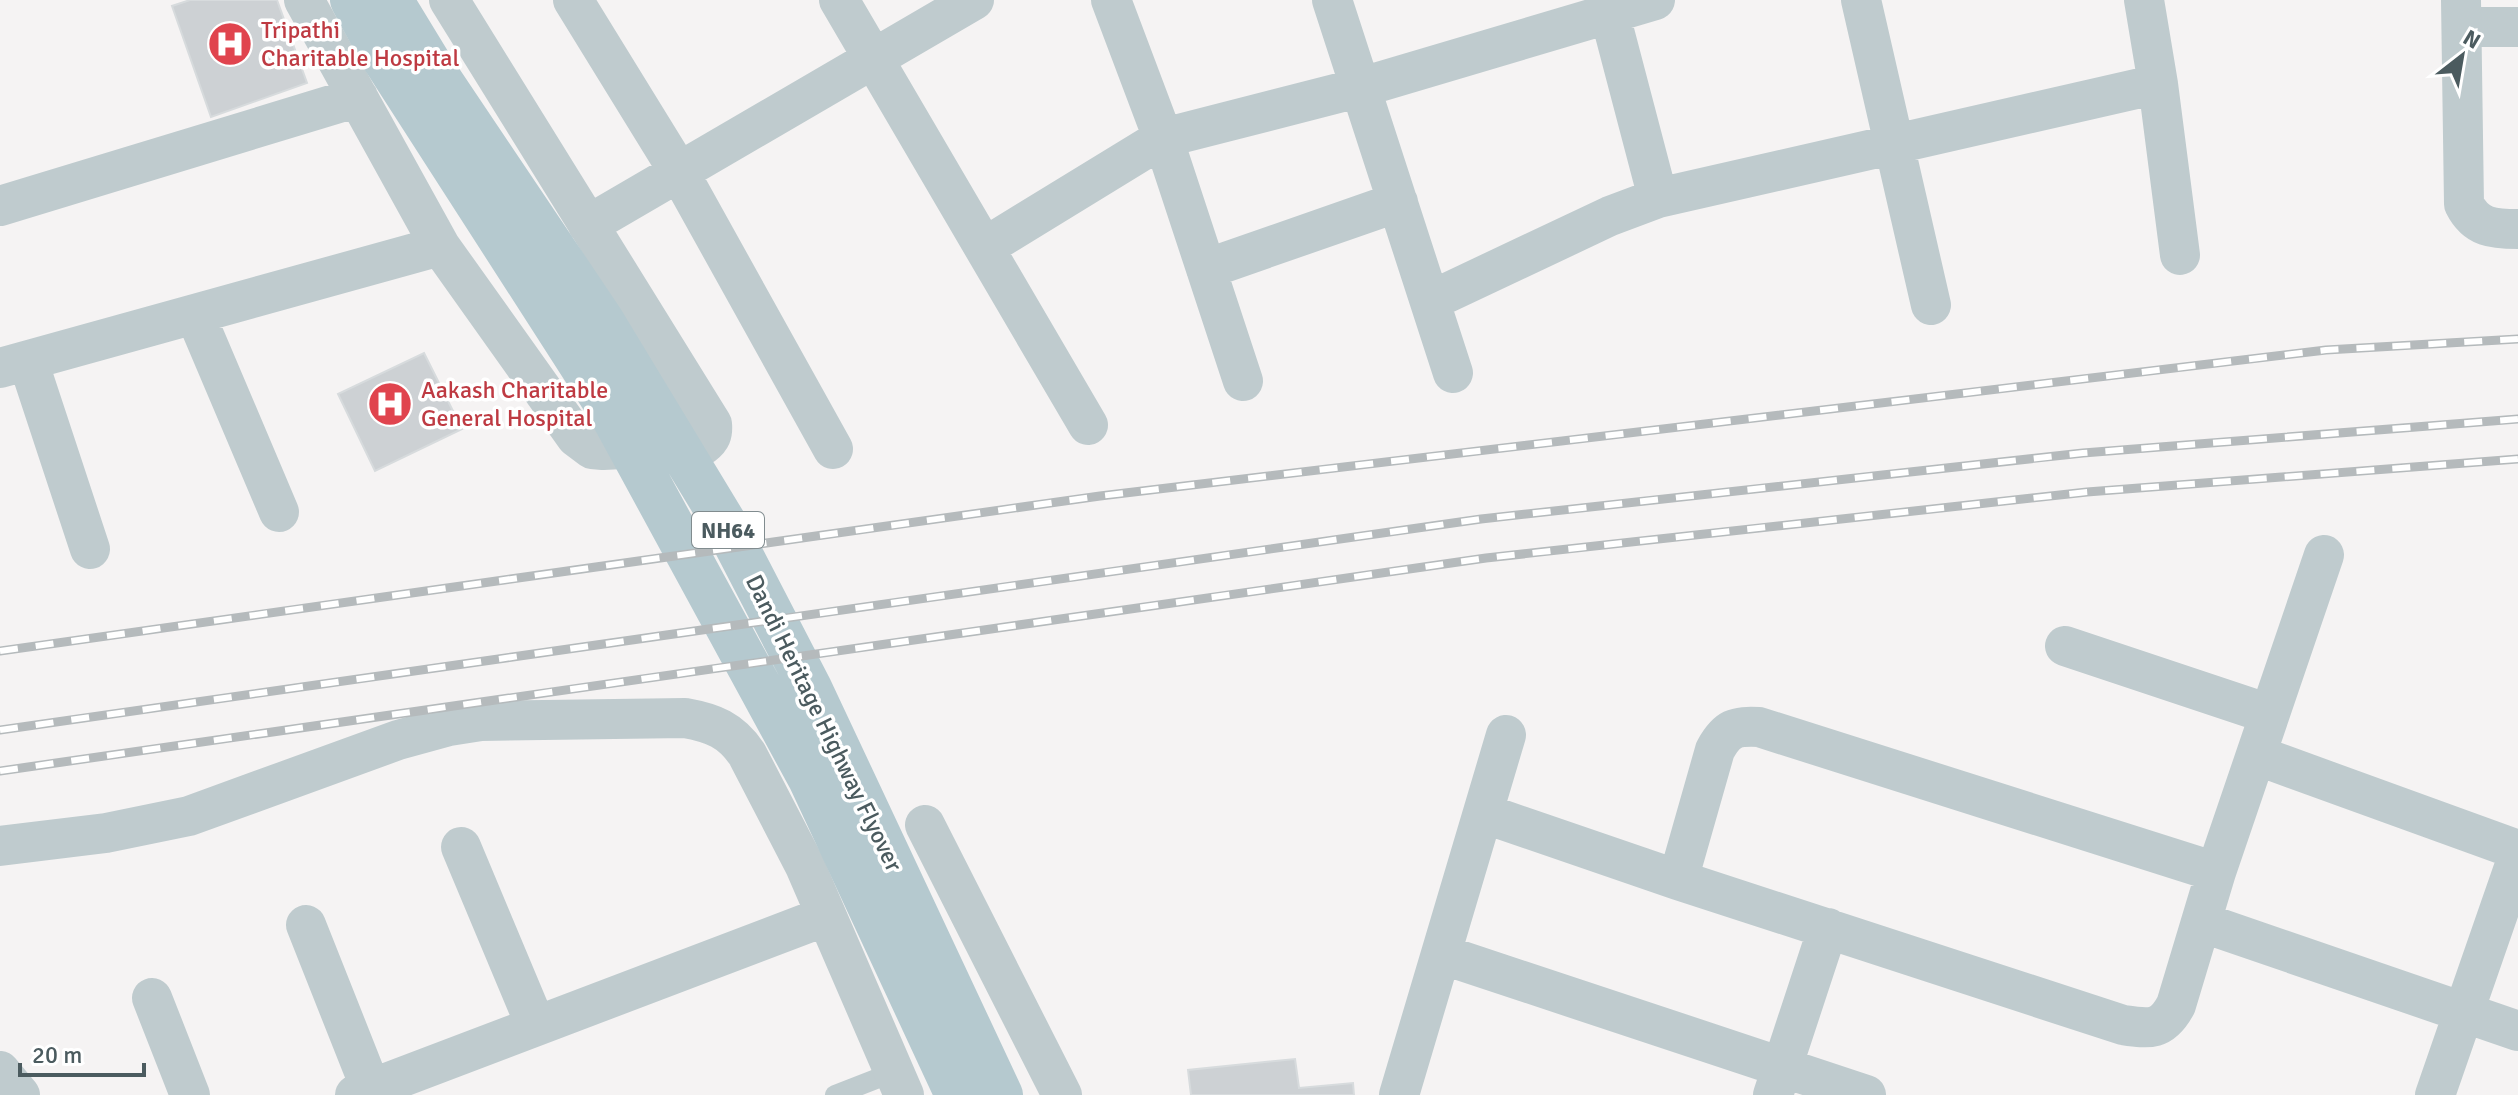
<svg xmlns="http://www.w3.org/2000/svg" width="2518" height="1095" font-family="Signika,sans-serif">
<rect width="100%" height="100%" fill="#f5f3f3"/>
<!-- building -->
<path fill="#cdd1d4" stroke="#d7dbdd" stroke-width="2" d="M 190,0 L 277,0 L 307,83 L 211,117 L 172,6 Z
M 424,353 L 462,429 L 375,471 L 338,394 Z
M 1295,1059 L 1299,1088 L 1353,1083 L 1354,1095 L 1191,1095 L 1188,1070 Z"/>
<g fill="none" stroke-linecap="round" stroke-linejoin="round">
<!-- service -->
<path stroke="#bfcbce" stroke-width="20" d="M 835,1095 L 894,1072"/>
<!-- minor -->
<path stroke="#bfcbce" stroke-width="40" d="M 304,0 L 440,246 L 576,437 L 592,449 L 603,450 L 703,445 C 711,439 713,434 712,424 L 449,0
M 573,0 L 679,172 L 833,449
M 839,0 L 1088,425
M 1111,0 L 1163,138 L 1243,381
M 1332,0 L 1453,373
M 1606,0 L 1658,198
M 1861,0 L 1931,305
M 2144,0 L 2158,84 L 2180,255
M 2461,0 L 2464,204 C 2476,228 2493,229 2518,229
M 2462,27 L 2518,27
M 0,206 L 358,97
M 588,225 L 974,0
M 985,247 L 1163,138 L 1362,87 L 1655,0
M 1206,269 L 1398,202
M 1430,301 L 1610,216 L 1658,198 L 2158,84
M 195,314 L 279,512
M 28,361 L 90,549
M 0,368 L 440,246
M 2065,646 L 2269,714
M 2256,755 L 2518,850
M 1483,813 L 1678,880 L 2123,1025 C 2150,1029 2162,1031 2176,1005 L 2216,872 L 2324,555
M 925,825 L 1062,1095
M 0,846 L 106,833 L 189,816 L 398,740 L 449,726 L 481,721 L 685,718 C 713,723 731,730 747,754 L 805,866 L 904,1095
M 461,847 L 536,1026
M 1678,880 L 1715,750 C 1727,728 1735,726 1759,727 L 2216,872
M 2201,922 L 2518,1031
M 306,925 L 371,1089
M 1441,954 L 1866,1095
M 152,998 L 190,1095
M 0,1071 L 20,1095
M 355,1095 L 826,916
M 1399,1095 L 1506,735
M 1773,1095 L 1828,928
M 2435,1095 L 2518,856"/>
<!-- primary -->
<path stroke="#b5c9cf" stroke-width="44" d="M 352,0 L 384,59 L 606,404 L 810,779 L 957,1095
M 391,0 L 433,69 L 601,319 L 724,522 L 810,688 L 1001,1095"/>
<!-- rail casing -->
<g stroke="#b5babc" stroke-width="9">
<path id="rail" d="M 0,651 L 1100,496 L 2326,350 L 2518,339
M 0,730 L 1481,519 L 2083,453 L 2518,419
M 0,771 L 1486,558 L 2087,492 L 2518,459"/>
</g>
<!-- rail -->
<use href="#rail" stroke="#fff" stroke-width="6" stroke-dasharray="18" stroke-linecap="butt"/>
</g>
<!-- icons -->
<defs>
<g id="hospital-disc" transform="scale(2.3)"><circle r="9.5" fill="#e0444e" stroke="#fff"/><path d="M-5-5h3v3.5h4V-5h3V5h-3V1.5h-4V5h-3Z" fill="#fff"/></g>
</defs>
<g fill-rule="evenodd">
<use href="#hospital-disc" x="230" y="44"/>
<use href="#hospital-disc" x="390" y="404"/>
</g>
<g text-anchor="middle" stroke-width="7" stroke-linejoin="round" paint-order="stroke">
<!-- shield labels -->
<rect fill="#fff" stroke="#818c8f" stroke-width="2" x="692" y="512" width="72" height="36" rx="6"/>
<g font-size="22" font-weight="bold" fill="#4b5b5f">
<text x="728" y="538">NH64</text>
</g>
<!-- health labels -->
<g font-size="24" fill="#be3a42" stroke="#fff" text-anchor="start">
<text x="261" y="38">Tripathi<tspan x="261" dy="28">Charitable Hospital</tspan></text>
<text x="421" y="398">Aakash Charitable<tspan x="421" dy="28">General Hospital</tspan></text>
</g>
<!-- street labels -->
<g font-size="24" fill="#4b5b5f" stroke="#fff">
<text transform="translate(824 723) rotate(64)" y="8">Dandi Heritage Highway Flyover</text>
</g>
</g>
<!-- north arrow -->
<g transform="translate(2462 56) rotate(31)" stroke="#ffffff" stroke-width="6" paint-order="stroke">
<path d="M0-6L14 30L0 20L-14 30Z" fill="#4b5b5f"/>
<text y="-12" font-size="22" font-weight="bold" text-anchor="middle" fill="#4b5b5f">N</text>
</g>
<!-- scale -->
<path d="M20 1063v12h124v-12" fill="none" stroke="#4b5b5f" stroke-width="4"/>
<text x="32" y="1063" font-size="24" fill="#4b5b5f" stroke="#ffffff" stroke-width="6" paint-order="stroke">20 m</text>
</svg>
